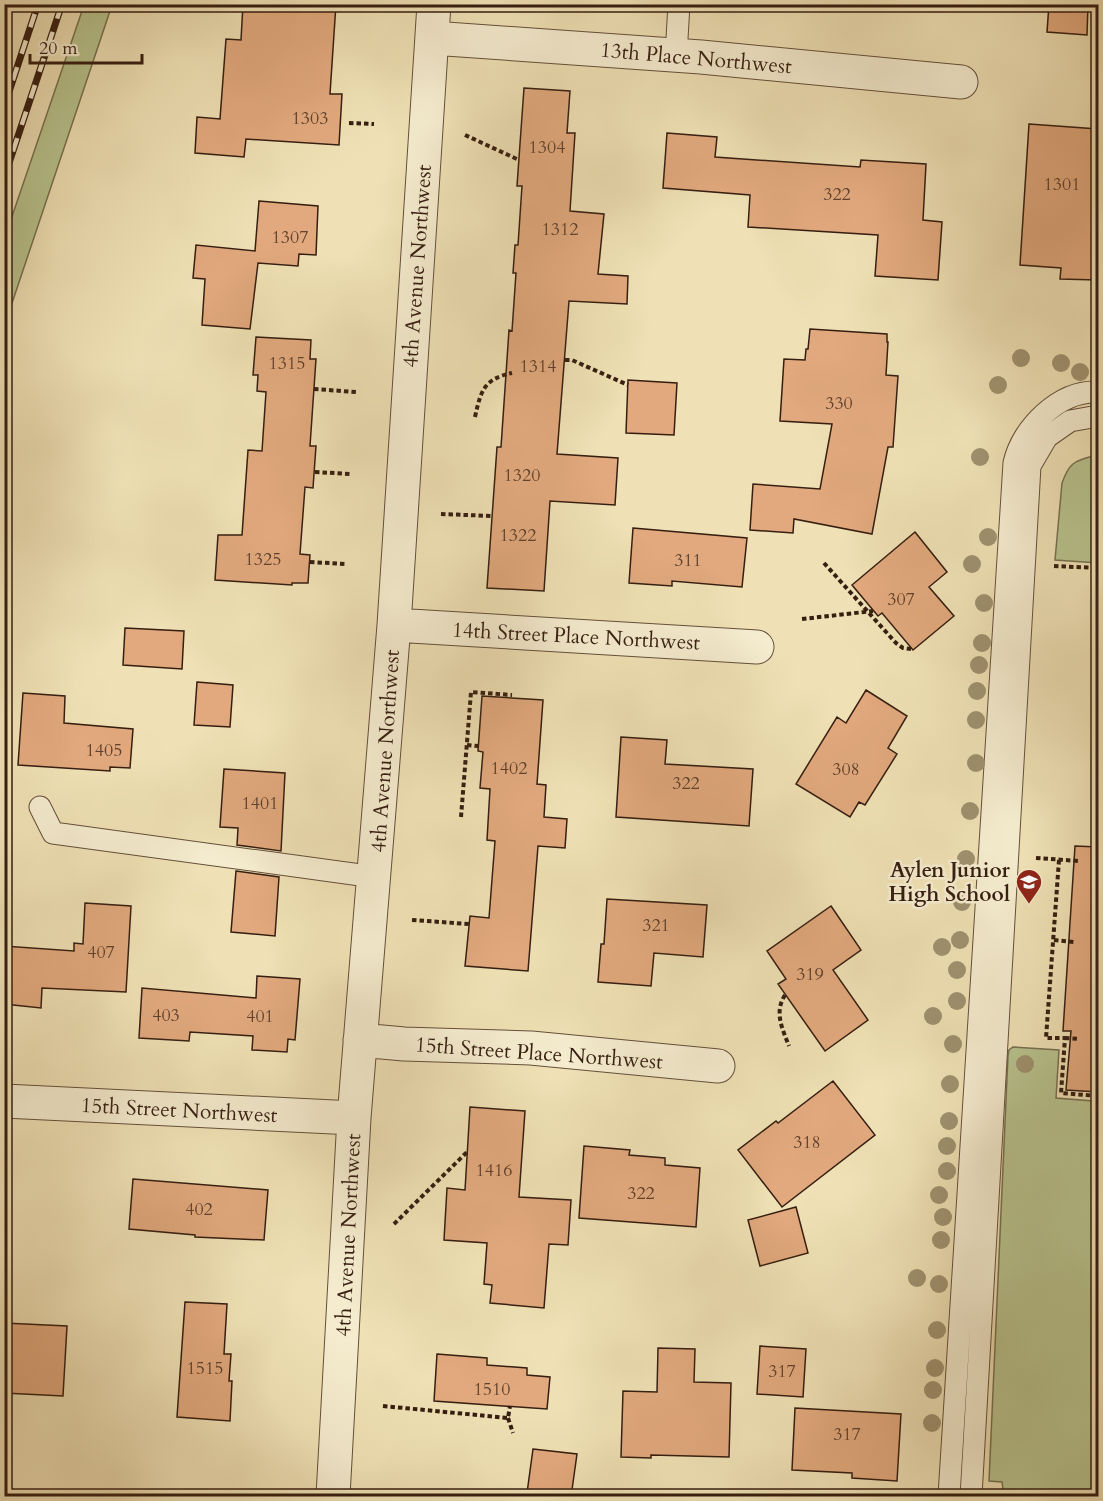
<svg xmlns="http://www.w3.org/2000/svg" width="1103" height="1501" font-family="Cardo,serif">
<rect width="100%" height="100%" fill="#efe1b5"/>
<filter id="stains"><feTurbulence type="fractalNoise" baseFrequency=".00333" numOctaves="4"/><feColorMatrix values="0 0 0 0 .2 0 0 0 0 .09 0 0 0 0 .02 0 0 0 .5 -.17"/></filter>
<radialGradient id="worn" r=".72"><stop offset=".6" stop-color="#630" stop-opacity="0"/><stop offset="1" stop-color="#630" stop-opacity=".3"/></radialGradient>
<!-- green -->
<path fill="#b8c38e" stroke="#777050" stroke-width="1.5" d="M 84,5 L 112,5 L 5,324 L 5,237 Z
M 1093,456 L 1098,456 L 1098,563 L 1055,560 L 1062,483 C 1069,464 1073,461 1093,456 Z
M 1013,1047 L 1059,1050 L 1056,1098 L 1093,1101 L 1091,1130 L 1098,1131 L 1092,1219 L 1098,1220 L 1098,1496 L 1004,1496 L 1002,1482 L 989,1481 L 1008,1056 L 1009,1050 Z"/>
<!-- building -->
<path fill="#e1a97d" stroke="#361e11" stroke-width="1.5" d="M 243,4 L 336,4 L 330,94 L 342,94 L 339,145 L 246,139 L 244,157 L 195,153 L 197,117 L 220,119 L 226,39 L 241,40 Z
M 1049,4 L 1088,4 L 1087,35 L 1047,32 Z
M 524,88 L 570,91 L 567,133 L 575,133 L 570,211 L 604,214 L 598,274 L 628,276 L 627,304 L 569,301 L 557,454 L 618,458 L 615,505 L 550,501 L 544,591 L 487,588 L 497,447 L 501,447 L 509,330 L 512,331 L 516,273 L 513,273 L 515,245 L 518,245 L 522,186 L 517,186 Z
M 1029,124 L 1098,129 L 1098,280 L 1060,279 L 1061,268 L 1020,265 Z
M 667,133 L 717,137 L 715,157 L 860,167 L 861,160 L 926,164 L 923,220 L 942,222 L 938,280 L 875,276 L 878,235 L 748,227 L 750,195 L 663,188 Z
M 259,201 L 318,206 L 316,255 L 299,254 L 298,266 L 258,263 L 250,329 L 202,325 L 205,279 L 193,278 L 196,245 L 255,251 Z
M 810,329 L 887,334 L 887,342 L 888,342 L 886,375 L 898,376 L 893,447 L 888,447 L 872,534 L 794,519 L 793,533 L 750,530 L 753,484 L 820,489 L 832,424 L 780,421 L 784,359 L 805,360 L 806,349 L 808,349 Z
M 256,337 L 311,340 L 310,359 L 316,359 L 310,446 L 316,446 L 313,488 L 305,487 L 300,554 L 310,555 L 308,583 L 292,583 L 292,585 L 215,580 L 218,535 L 242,535 L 248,450 L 262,451 L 266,392 L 257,391 L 258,375 L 253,375 Z
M 628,380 L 677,383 L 674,435 L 626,433 Z
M 633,528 L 747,538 L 742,587 L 672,581 L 672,586 L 629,583 Z
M 915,532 L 947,572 L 929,587 L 954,616 L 913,650 L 882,613 L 878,616 L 852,585 Z
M 125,628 L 184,631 L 182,669 L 123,665 Z
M 197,682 L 233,685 L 230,727 L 194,725 Z
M 866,690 L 907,716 L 888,748 L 897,754 L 865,805 L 859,802 L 850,817 L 796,784 L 837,717 L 846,723 Z
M 23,693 L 65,696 L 64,723 L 133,729 L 130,768 L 110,767 L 110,771 L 18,765 Z
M 482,696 L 543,700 L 537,784 L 546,785 L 544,817 L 567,819 L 565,848 L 538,846 L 528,971 L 465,966 L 470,916 L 489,918 L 495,841 L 487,840 L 490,789 L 480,788 L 483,752 L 478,751 Z
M 621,737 L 667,740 L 665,764 L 753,769 L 749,826 L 616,817 Z
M 224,769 L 285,773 L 281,851 L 237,845 L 238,828 L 220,827 Z
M 1075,846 L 1098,847 L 1098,1092 L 1066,1090 L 1071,1031 L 1063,1031 Z
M 236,871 L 279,877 L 275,936 L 231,932 Z
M 607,899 L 707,905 L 703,957 L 654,953 L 651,986 L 598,982 L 601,944 L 604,944 Z
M 85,903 L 131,906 L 126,992 L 42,988 L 41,1008 L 4,1004 L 4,946 L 74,951 L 74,943 L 83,944 Z
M 831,906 L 861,950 L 833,970 L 868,1020 L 825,1051 L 778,984 L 786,979 L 767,951 Z
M 257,976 L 300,979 L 295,1040 L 288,1039 L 287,1052 L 252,1050 L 253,1036 L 190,1032 L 189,1041 L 139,1038 L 142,988 L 256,998 Z
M 833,1081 L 875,1135 L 782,1207 L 738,1150 L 776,1121 L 778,1123 Z
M 470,1107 L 525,1111 L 519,1197 L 571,1200 L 568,1245 L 549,1244 L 544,1308 L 490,1303 L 492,1285 L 484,1284 L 487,1243 L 444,1240 L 447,1188 L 465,1190 Z
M 584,1146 L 630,1150 L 629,1155 L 665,1158 L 665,1165 L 700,1168 L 696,1227 L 579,1218 Z
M 133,1179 L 268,1190 L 264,1240 L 195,1237 L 195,1235 L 129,1229 Z
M 796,1207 L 808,1253 L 760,1266 L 748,1220 Z
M 185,1302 L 227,1304 L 224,1354 L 231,1354 L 229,1381 L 232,1381 L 230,1421 L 177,1417 Z
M 4,1323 L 67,1326 L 63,1396 L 4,1393 Z
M 760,1346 L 806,1349 L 803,1397 L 757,1394 Z
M 658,1348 L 695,1349 L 694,1382 L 731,1383 L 729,1457 L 651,1455 L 651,1458 L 621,1457 L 623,1391 L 657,1392 Z
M 437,1354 L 487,1358 L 487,1365 L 527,1368 L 527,1375 L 550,1377 L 547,1409 L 434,1401 Z
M 795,1408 L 901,1414 L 897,1481 L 852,1478 L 852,1473 L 792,1470 Z
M 533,1449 L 577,1454 L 571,1497 L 527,1493 Z"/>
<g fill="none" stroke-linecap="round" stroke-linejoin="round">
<!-- service casing -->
<g stroke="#644f3a" stroke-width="23">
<path id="service" d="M 676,56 L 679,4
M 40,807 L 53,833 L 375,877
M 949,1496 L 1014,463 C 1022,427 1060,390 1098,392
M 971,1496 L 1030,466 L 1047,437 L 1070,421 L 1098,416"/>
</g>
<!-- minor casing -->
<g stroke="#644f3a" stroke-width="35">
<path id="minor" d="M 432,38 L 701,57 L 961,82
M 394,625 L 757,647
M 360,1040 L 404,1044 L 531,1048 L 718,1066
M 4,1101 L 354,1118
M 333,1496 L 354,1118 L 394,625 L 434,4"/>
</g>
<!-- path -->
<path stroke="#361e11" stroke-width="4" stroke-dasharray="4.5 3" stroke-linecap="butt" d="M 349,123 L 374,124
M 465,135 L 519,160
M 565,360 L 572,360 L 628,385
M 314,389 L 356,392
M 475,417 C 481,390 484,379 512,373
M 315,472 L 351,474
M 441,514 L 492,516
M 310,562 L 345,564
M 824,563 L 896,643 L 903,648 L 911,649
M 1054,566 L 1098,568
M 802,619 L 873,611
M 467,745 L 478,746
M 461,817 L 471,692 L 512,695
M 1036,858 L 1079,861
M 1059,860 L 1046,1038 L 1065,1038 L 1061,1093 L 1098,1096
M 412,920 L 469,924
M 1054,940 L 1074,942
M 785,995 C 774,1012 782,1028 789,1046
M 1065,1038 L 1079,1039
M 1098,1172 L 1096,1215 L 1098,1215
M 394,1224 L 467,1152
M 383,1406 L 508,1418 L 510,1406
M 508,1418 L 513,1433"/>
<!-- service -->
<use href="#service" stroke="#f5eccf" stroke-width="21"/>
<!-- minor -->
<use href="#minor" stroke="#f5eccf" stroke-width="33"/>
<!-- rail casing -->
<g stroke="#361e11" stroke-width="7">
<path id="rail" d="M 4,107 L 38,4
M 4,178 L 62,4"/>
</g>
<!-- rail -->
<use href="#rail" stroke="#f5eccf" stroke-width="4.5" stroke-dasharray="14" stroke-linecap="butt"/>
</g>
<!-- trees -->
<g fill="#9f916f">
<circle cx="1021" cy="358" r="9"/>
<circle cx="1061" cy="363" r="9"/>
<circle cx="1080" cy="372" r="9"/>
<circle cx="998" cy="385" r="9"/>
<circle cx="980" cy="457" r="9"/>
<circle cx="988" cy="537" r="9"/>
<circle cx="972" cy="564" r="9"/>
<circle cx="984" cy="603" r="9"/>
<circle cx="982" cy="643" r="9"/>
<circle cx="979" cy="665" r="9"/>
<circle cx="977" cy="691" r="9"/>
<circle cx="976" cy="720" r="9"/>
<circle cx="976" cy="763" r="9"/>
<circle cx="970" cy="811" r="9"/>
<circle cx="966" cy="859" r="9"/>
<circle cx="962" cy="902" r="9"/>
<circle cx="960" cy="940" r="9"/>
<circle cx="942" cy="947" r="9"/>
<circle cx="957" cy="970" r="9"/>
<circle cx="957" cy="1001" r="9"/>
<circle cx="933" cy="1016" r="9"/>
<circle cx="953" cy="1044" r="9"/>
<circle cx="1025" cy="1064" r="9"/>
<circle cx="950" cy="1084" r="9"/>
<circle cx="949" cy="1121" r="9"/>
<circle cx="947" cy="1146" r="9"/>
<circle cx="947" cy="1171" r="9"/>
<circle cx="939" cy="1195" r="9"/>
<circle cx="943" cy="1217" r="9"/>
<circle cx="941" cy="1240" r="9"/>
<circle cx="917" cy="1278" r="9"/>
<circle cx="939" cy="1284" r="9"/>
<circle cx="937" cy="1330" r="9"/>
<circle cx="935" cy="1368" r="9"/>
<circle cx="933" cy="1390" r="9"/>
<circle cx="932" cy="1423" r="9"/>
</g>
<!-- icons -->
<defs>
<g id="school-pin" transform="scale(1.35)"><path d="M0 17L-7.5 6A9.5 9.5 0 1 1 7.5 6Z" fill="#8f2418" stroke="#f5eccf"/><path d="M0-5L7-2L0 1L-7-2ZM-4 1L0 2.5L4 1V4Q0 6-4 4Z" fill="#fff"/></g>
</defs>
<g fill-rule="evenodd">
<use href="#school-pin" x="1029" y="882"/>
</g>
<g text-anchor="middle" stroke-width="5" stroke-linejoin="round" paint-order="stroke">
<!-- number labels -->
<g font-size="18" fill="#61412c">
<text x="310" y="124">1303</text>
<text x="547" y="153">1304</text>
<text x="1062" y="190">1301</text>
<text x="837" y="200">322</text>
<text x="560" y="235">1312</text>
<text x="290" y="243">1307</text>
<text x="287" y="369">1315</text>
<text x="538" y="372">1314</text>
<text x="839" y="409">330</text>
<text x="522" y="481">1320</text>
<text x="518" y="541">1322</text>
<text x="263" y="565">1325</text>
<text x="688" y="566">311</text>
<text x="901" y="605">307</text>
<text x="104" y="756">1405</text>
<text x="509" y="774">1402</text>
<text x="846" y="775">308</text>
<text x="686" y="789">322</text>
<text x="260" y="809">1401</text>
<text x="656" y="931">321</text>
<text x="101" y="958">407</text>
<text x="810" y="980">319</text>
<text x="166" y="1021">403</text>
<text x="260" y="1022">401</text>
<text x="807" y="1148">318</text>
<text x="494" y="1176">1416</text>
<text x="641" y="1199">322</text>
<text x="199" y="1215">402</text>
<text x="205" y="1374">1515</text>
<text x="782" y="1377">317</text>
<text x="492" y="1395">1510</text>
<text x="847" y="1440">317</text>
</g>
<!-- street labels -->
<g font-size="21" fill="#361e11" stroke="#f5eccf">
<text transform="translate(696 58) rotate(5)" y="7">13th Place Northwest</text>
<text transform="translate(417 266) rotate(-86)" y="7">4th Avenue Northwest</text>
<text transform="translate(576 636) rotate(3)" y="7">14th Street Place Northwest</text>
<text transform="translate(385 751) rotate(-86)" y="7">4th Avenue Northwest</text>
<text transform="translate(539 1053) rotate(4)" y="7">15th Street Place Northwest</text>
<text transform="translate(179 1110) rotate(3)" y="7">15th Street Northwest</text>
<text transform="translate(348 1235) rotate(-87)" y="7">4th Avenue Northwest</text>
</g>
<!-- poi labels -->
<g font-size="21" font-weight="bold" fill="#361e11" stroke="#f5eccf" text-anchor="end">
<text x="1010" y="877">Aylen Junior<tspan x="1010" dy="24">High School</tspan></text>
</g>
</g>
<!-- margin -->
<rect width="1103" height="1501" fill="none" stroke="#efe1b5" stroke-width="24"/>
<rect x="6" y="6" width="1091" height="1489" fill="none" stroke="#361e11" stroke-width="3"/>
<rect x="12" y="12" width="1079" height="1477" fill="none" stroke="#361e11" stroke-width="1.5"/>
<!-- scale -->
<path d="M30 54v9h112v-9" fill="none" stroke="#361e11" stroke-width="3"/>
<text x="39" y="54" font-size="18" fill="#361e11" stroke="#f5eccf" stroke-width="4.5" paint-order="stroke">20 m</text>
<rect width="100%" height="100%" filter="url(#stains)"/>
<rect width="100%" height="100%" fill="url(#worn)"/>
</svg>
